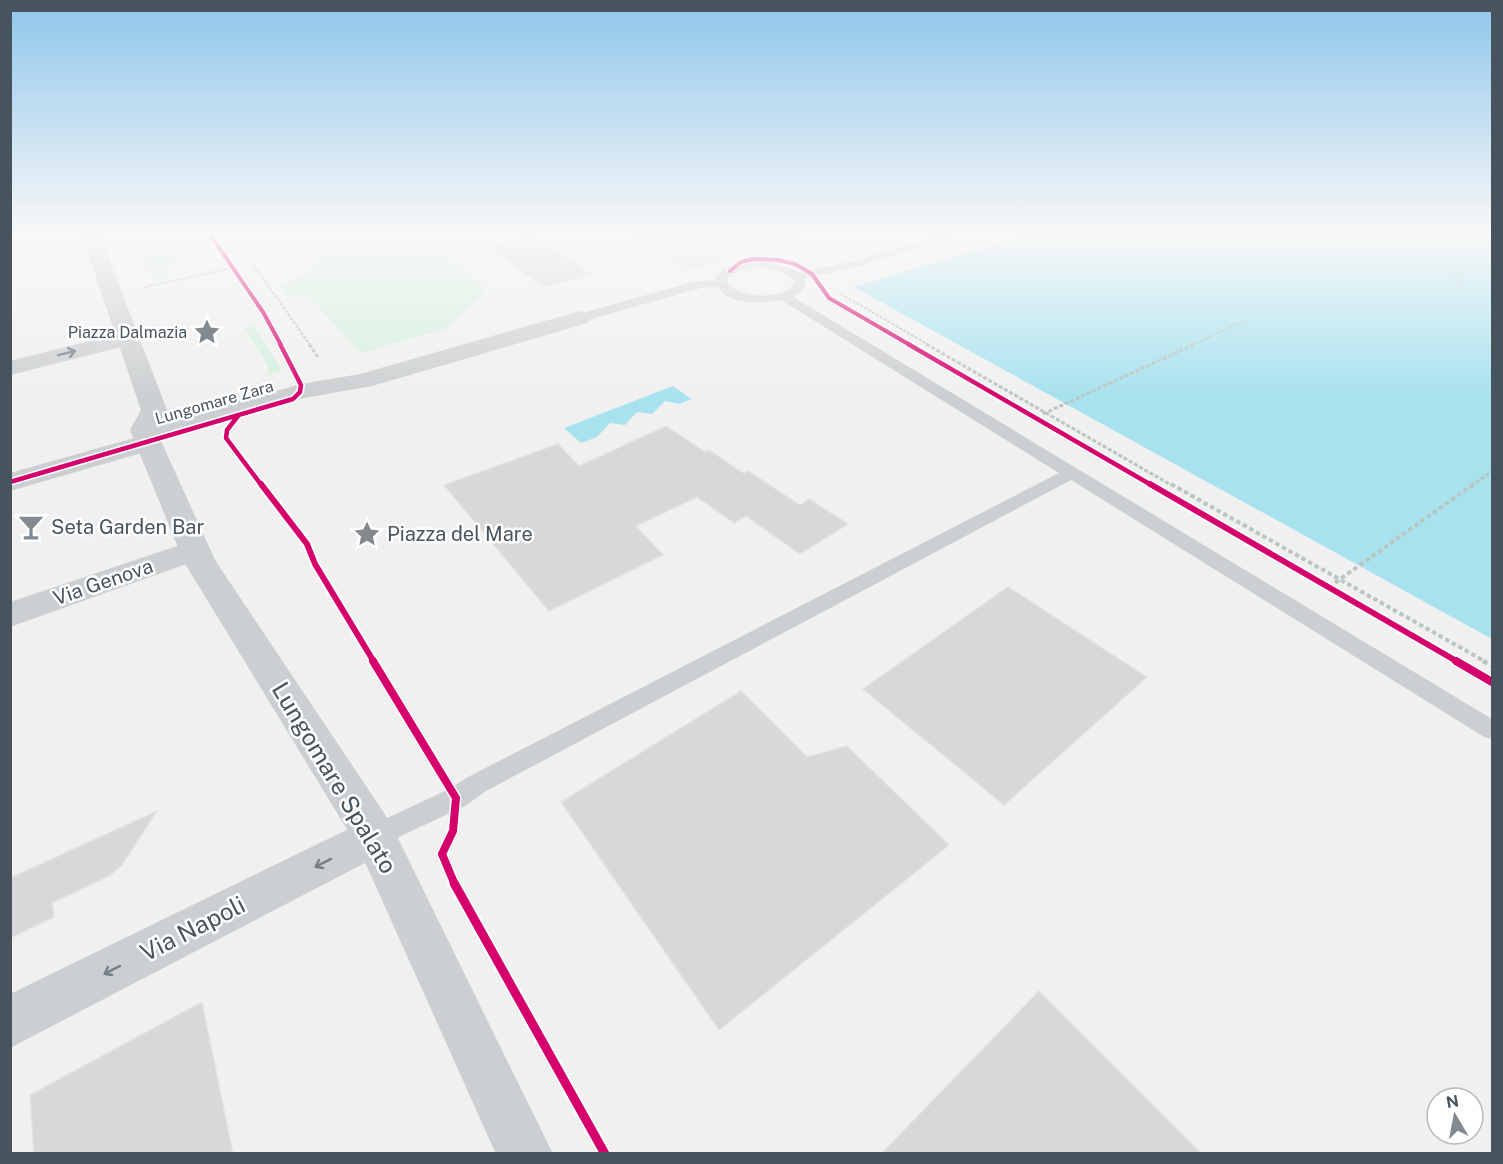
<svg xmlns="http://www.w3.org/2000/svg" width="1503" height="1164" font-family="'Public Sans',sans-serif">
<rect width="100%" height="100%" fill="#f1f0f0"/>
<!-- green -->
<path fill="#d4f0de" d="M 129,233 L 165,233 L 184,265 L 166,269 L 168,275 L 153,278 Z
M 262,233 L 425,233 L 488,290 L 445,329 L 360,353 L 308,295 L 287,297 L 281,284 C 294,280 320,273 318,256 C 304,240 274,246 255,248 L 249,236 Z
M 253,325 L 282,371 L 268,375 L 269,368 L 244,327 Z"/>
<!-- sand -->
<path fill="#e4e2dc" d="M 620,233 L 818,233 L 685,271 Z"/>
<!-- water -->
<path fill="#a8e2ef" d="M 1031,233 L 1492,233 L 1492,639 L 854,287 Z
M 673,386 L 691,399 L 679,404 L 665,401 L 652,414 L 637,412 L 625,425 L 610,423 L 597,437 L 581,443 L 564,428 Z"/>
<!-- building -->
<path fill="#d8d8da" stroke="#e2e2e3" stroke-width="1.5" d="M 534,235 L 591,274 L 543,287 L 489,246 Z
M 666,426 L 705,452 L 709,450 L 743,473 L 748,471 L 800,505 L 809,499 L 848,524 L 800,554 L 746,516 L 734,523 L 697,497 L 636,526 L 663,555 L 549,611 L 444,485 L 558,444 L 579,466 Z
M 1008,587 L 1147,677 L 1004,805 L 863,689 Z
M 741,691 L 807,757 L 847,746 L 949,845 L 719,1030 L 561,802 Z
M 157,811 L 122,865 L 109,876 L 52,903 L 54,917 L 10,938 L 10,878 Z
M 1039,991 L 1202,1154 L 881,1154 Z
M 202,1002 L 233,1154 L 34,1154 L 30,1095 Z"/>
<g fill="none" stroke-linecap="round" stroke-linejoin="round">
<!-- path-far3 -->
<path stroke="#b9c6c1" stroke-width="2" stroke-dasharray="3 1.5" stroke-linecap="butt" d="M 231,233 L 310,345
M 1328,233 L 1338,269
M 1433,233 L 1465,290
M 788,241 L 819,233
M 145,287 L 232,268
M 841,294 L 929,345
M 1192,345 L 1244,321"/>
<!-- path-far2 -->
<path stroke="#b9c6c1" stroke-width="3" stroke-dasharray="4 2" stroke-linecap="butt" d="M 309,344 L 318,357
M 926,344 L 1173,486
M 1043,414 L 1195,344
M 1471,486 L 1492,471"/>
<!-- path-far1 -->
<path stroke="#b9c6c1" stroke-width="4" stroke-dasharray="4.5 3" stroke-linecap="butt" d="M 1171,484 L 1486,662
M 1329,587 L 1474,484"/>
<!-- path -->
<path stroke="#b9c6c1" stroke-width="4.5" stroke-dasharray="5 4" stroke-linecap="butt" d="M 1483,661 L 1492,666"/>
<!-- service -->
<path fill="#cccfd1" fill-rule="evenodd" d="M 948,233 L 964,233 L 856,267 L 805,278 C 808,285 799,294 793,297 L 1492,719 L 1492,739 L 1484,737 L 1071,480 L 486,791 L 465,806 L 384,844 L 375,848 L 366,844 L 362,836 L 366,828 L 447,790 L 468,777 L 1059,473 L 781,300 C 760,303 730,306 717,287 L 701,288 L 580,322 L 574,318 L 575,315 L 696,281 L 714,280 L 722,270 L 746,261 L 770,262 L 800,272 L 850,262 ZM 758,267 C 771,269 787,270 795,282 C 793,284 791,287 789,289 C 774,300 734,297 726,280 C 735,270 745,268 758,267 Z"/>
<!-- minor -->
<path fill="#cccfd1" fill-rule="evenodd" d="M 580,311 L 588,313 L 591,318 L 588,323 L 372,386 L 304,398 L 161,439 L 163,442 L 159,448 L 10,491 L 10,473 L 134,438 L 133,435 L 137,429 L 301,384 L 360,374 Z
M 129,331 L 137,333 L 140,338 L 137,343 L 10,375 L 10,361 Z
M 195,540 L 206,543 L 211,550 L 206,557 L 10,627 L 10,602 Z
M 375,816 L 390,822 L 397,836 L 390,850 L 10,1048 L 10,994 Z"/>
<!-- tertiary -->
<path fill="#cccfd1" fill-rule="evenodd" d="M 81,233 L 99,233 L 167,410 L 156,430 L 215,560 L 390,822 L 553,1154 L 496,1154 L 359,849 L 184,562 L 130,430 L 141,410 Z"/>
<!-- cycleway-far4 casing -->
<g stroke="#fff" stroke-width="6">
<path id="cycleway-far4" d="M 209,233 L 263,312 L 281,345
M 730,271 L 741,262 L 753,259 L 778,260 L 795,264 L 812,274 L 829,298 L 910,345"/>
</g>
<!-- cycleway-far3 casing -->
<g stroke="#fff" stroke-width="8">
<path id="cycleway-far3" d="M 908,344 L 1153,486
M 238,416 L 227,430 L 226,438 L 262,486
M 10,482 L 293,399 L 300,392 L 301,385 L 280,344"/>
</g>
<!-- cycleway-far2 casing -->
<g stroke="#fff" stroke-width="10">
<path id="cycleway-far2" d="M 261,484 L 307,544 L 315,564 L 374,662
M 1150,484 L 1458,662"/>
</g>
<!-- cycleway-far1 casing -->
<g stroke="#fff" stroke-width="11">
<path id="cycleway-far1" d="M 373,661 L 456,798 L 453,831 L 442,854 L 455,885
M 1456,661 L 1492,682"/>
</g>
<!-- cycleway casing -->
<g stroke="#fff" stroke-width="13">
<path id="cycleway" d="M 454,883 L 605,1154"/>
</g>
<!-- cycleway-far4 -->
<use href="#cycleway-far4" stroke="#d6006c" stroke-width="4"/>
<!-- cycleway-far3 -->
<use href="#cycleway-far3" stroke="#d6006c" stroke-width="4.5"/>
<!-- cycleway-far2 -->
<use href="#cycleway-far2" stroke="#d6006c" stroke-width="6"/>
<!-- cycleway-far1 -->
<use href="#cycleway-far1" stroke="#d6006c" stroke-width="8"/>
<!-- cycleway -->
<use href="#cycleway" stroke="#d6006c" stroke-width="9"/>
</g>
<!-- one-way arrows -->
<defs><path id="oneway-shaft" d="M-6 0H5M1.5-3L5.5 0L1.5 3" fill="none" stroke-width="1.6" stroke-linecap="round" stroke-linejoin="round" transform="scale(1.5)"/></defs>
<g stroke="#767e86">
<use href="#oneway-shaft" transform="translate(67 353) rotate(-14)"/>
<use href="#oneway-shaft" transform="translate(323 863) rotate(153)"/>
<use href="#oneway-shaft" transform="translate(112 970) rotate(153)"/>
</g>
<!-- sky -->
<linearGradient id="sky" x2="0" y2="1"><stop stop-color="#8ec6eb"/><stop offset="0.59" stop-color="#f9f8f8"/><stop offset="1" stop-color="#f9f8f8" stop-opacity="0"/></linearGradient>
<rect width="1503" height="396" fill="url(#sky)"/>
<!-- icons -->
<defs>
<g id="sight-bare" transform="scale(2.07)"><path d="M0-6L1.8-2.2L6-1.7L2.9 1.2L3.7 5.4L0 3.3L-3.7 5.4L-2.9 1.2L-6-1.7L-1.8-2.2Z" fill="#828a90" stroke="#fff" stroke-width="2.5" paint-order="stroke"/></g>
<g id="bar-bare" transform="scale(2.07)"><path d="M-6-5H6L.8 .8V4.5H3.5V6h-7V4.5H-.8V.8Z" fill="#828a90" stroke="#fff" stroke-width="2.5" paint-order="stroke"/></g>
</defs>
<g fill-rule="evenodd">
<use href="#sight-bare" x="207" y="332"/>
<use href="#bar-bare" x="31" y="527"/>
<use href="#sight-bare" x="367" y="534"/>
</g>
<g text-anchor="middle" stroke-width="5" stroke-linejoin="round" paint-order="stroke">
<!-- far-poi labels -->
<g font-size="16" fill="#47535d" stroke="#fff" text-anchor="end">
<text x="187" y="338">Piazza Dalmazia</text>
</g>
<!-- far-street labels -->
<g font-size="16" fill="#47535d" stroke="#fff">
<text transform="translate(214 402) rotate(-16)" y="6">Lungomare Zara</text>
</g>
<!-- poi labels -->
<g font-size="20" fill="#47535d" stroke="#fff" text-anchor="start">
<text x="51" y="534">Seta Garden Bar</text>
<text x="387" y="541">Piazza del Mare</text>
</g>
<!-- street labels -->
<g font-size="20" fill="#47535d" stroke="#fff">
<text transform="translate(103 582) rotate(-19)" y="7">Via Genova</text>
</g>
<!-- near-street labels -->
<g font-size="24" fill="#47535d" stroke="#fff">
<text transform="translate(334 778) rotate(59)" y="8">Lungomare Spalato</text>
<text transform="translate(193 929) rotate(-27)" y="8">Via Napoli</text>
</g>
</g>
<!-- border -->
<rect width="1503" height="1164" fill="none" stroke="#47535d" stroke-width="24"/>
<!-- north arrow -->
<g transform="translate(1455 1116) rotate(350)"><circle r="28" fill="#ffffff" stroke="#b5babe" stroke-width="1.5"/>
<path d="M0-4.5L10 22L0 15L-10 22Z" fill="#828a90"/>
<text y="-9" font-size="16" font-weight="bold" text-anchor="middle" fill="#47535d">N</text>
</g>
</svg>
